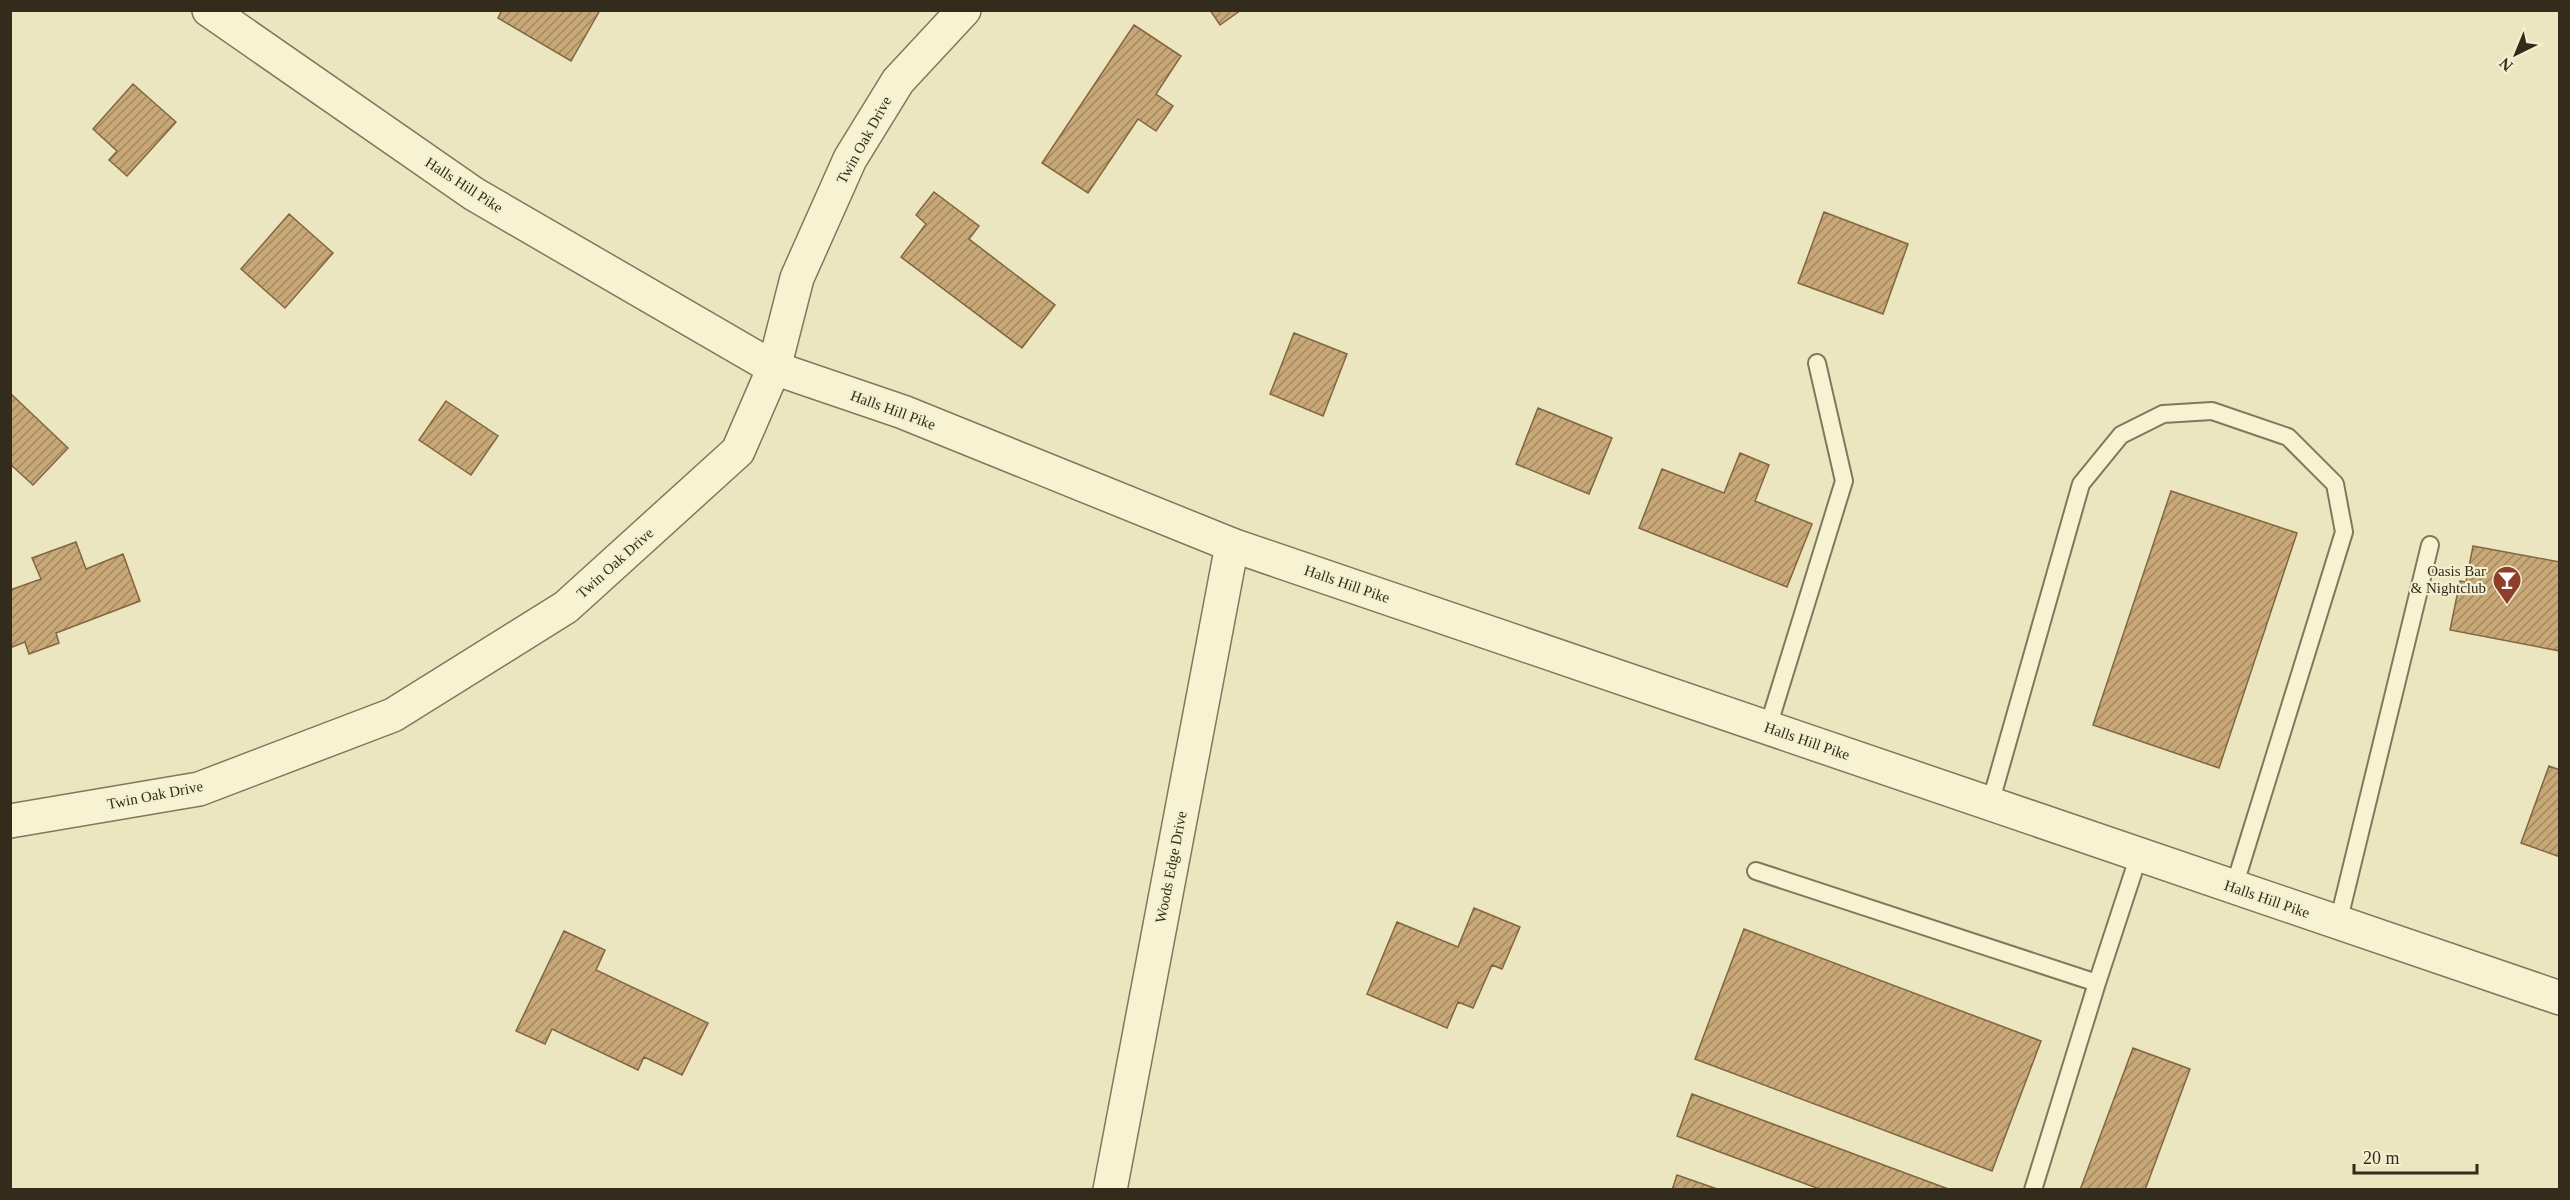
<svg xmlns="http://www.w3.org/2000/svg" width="2570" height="1200" font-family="Georgia,serif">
<defs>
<pattern id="building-hatch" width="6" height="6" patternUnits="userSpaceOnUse" patternTransform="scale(1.5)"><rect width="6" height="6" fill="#c8a877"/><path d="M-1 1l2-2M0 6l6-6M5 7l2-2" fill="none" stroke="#a38961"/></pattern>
</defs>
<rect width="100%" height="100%" fill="#ebe6c0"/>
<!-- building -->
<path fill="url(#building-hatch)" stroke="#816640" stroke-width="1.5" d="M 502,10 L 597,10 L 599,12 L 571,61 L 498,18 Z
M 1210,10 L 1241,10 L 1220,25 Z
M 1134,25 L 1181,56 L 1156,94 L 1173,106 L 1156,131 L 1138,119 L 1088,193 L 1042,163 Z
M 133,84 L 176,122 L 127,176 L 109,160 L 117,151 L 93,129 Z
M 934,192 L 979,226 L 969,239 L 1055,305 L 1022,348 L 901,257 L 926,224 L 916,215 Z
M 1824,212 L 1908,244 L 1883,314 L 1798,283 Z
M 289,214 L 333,253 L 285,308 L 241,269 Z
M 1294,333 L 1347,354 L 1323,416 L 1270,394 Z
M 10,393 L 68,448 L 33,485 L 10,464 Z
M 446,401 L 498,436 L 471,475 L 419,440 Z
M 1538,408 L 1612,438 L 1589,494 L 1516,464 Z
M 1740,453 L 1769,465 L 1755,501 L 1812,524 L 1787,587 L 1639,528 L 1662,469 L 1724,493 Z
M 2171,491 L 2297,533 L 2219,768 L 2093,725 Z
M 76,542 L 86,569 L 123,554 L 140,601 L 56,633 L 59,643 L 29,654 L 25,642 L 10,648 L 10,590 L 41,579 L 32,558 Z
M 2473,546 L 2560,562 L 2560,651 L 2450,630 L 2460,581 L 2466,582 Z
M 2549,766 L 2560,770 L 2560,857 L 2521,843 Z
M 1474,908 L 1520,927 L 1502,969 L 1492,965 L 1473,1008 L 1458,1002 L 1447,1028 L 1367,994 L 1397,922 L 1458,947 Z
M 1744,929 L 2041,1041 L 1992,1171 L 1695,1059 Z
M 564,931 L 605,950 L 596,970 L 708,1023 L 682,1075 L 644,1057 L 638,1070 L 552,1029 L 545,1044 L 516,1031 Z
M 2133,1048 L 2190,1069 L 2145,1190 L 2080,1190 Z
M 1692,1094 L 1951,1190 L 1822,1190 L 1677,1136 Z
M 1677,1175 L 1720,1190 L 1672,1190 Z"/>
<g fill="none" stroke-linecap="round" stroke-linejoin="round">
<!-- service casing -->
<g stroke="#837759" stroke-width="20">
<path id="service" d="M 1768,727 L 1844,481 L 1817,363
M 1990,804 L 2081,484 L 2121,435 L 2163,414 L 2212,411 L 2288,437 L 2335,484 L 2344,532 L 2234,887
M 1756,871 L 2097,983 L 2139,855
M 2338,923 L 2430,545
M 2033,1190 L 2097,983"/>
</g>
<!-- minor casing -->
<g stroke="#837759" stroke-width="36">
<path id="minor" d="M 10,821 L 199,789 L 393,715 L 566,607 L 738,451 L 774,368 L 797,278 L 850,159 L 898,81 L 964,10
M 1110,1190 L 1232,545"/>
</g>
<!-- tertiary casing -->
<g stroke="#837759" stroke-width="36">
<path id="tertiary" d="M 209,10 L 474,194 L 774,368 L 903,412 L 1232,545 L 2560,998"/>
</g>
<!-- service -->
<use href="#service" stroke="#f7f3d2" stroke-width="16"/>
<!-- minor -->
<use href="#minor" stroke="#f7f3d2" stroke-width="33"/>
<!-- tertiary -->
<use href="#tertiary" stroke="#f7f3d2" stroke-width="33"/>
</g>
<!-- icons -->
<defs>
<g id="bar-pin" transform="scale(1.5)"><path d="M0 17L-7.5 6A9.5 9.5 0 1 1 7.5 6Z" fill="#8f3e2c" stroke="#f3efcf"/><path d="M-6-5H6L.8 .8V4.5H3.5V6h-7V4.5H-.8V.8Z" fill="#fff"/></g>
</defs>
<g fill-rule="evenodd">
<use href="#bar-pin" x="2507" y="580"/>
</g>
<g text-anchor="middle" stroke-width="4.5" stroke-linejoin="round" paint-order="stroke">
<!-- street labels -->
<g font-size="15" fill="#332c1d" stroke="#f3efcf">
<text transform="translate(864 140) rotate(-61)" y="5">Twin Oak Drive</text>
<text transform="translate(464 185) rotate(33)" y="5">Halls Hill Pike</text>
<text transform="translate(893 410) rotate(20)" y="5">Halls Hill Pike</text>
<text transform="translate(615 563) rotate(-42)" y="5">Twin Oak Drive</text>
<text transform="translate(1347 584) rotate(19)" y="5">Halls Hill Pike</text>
<text transform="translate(1807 741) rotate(19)" y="5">Halls Hill Pike</text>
<text transform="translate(155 795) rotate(-11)" y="5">Twin Oak Drive</text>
<text transform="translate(1171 867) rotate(-79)" y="5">Woods Edge Drive</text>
<text transform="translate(2267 899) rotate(19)" y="5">Halls Hill Pike</text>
</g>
<!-- poi labels -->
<g font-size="15" fill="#332c1d" stroke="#f3efcf" text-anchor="end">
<text x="2486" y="576">Oasis Bar<tspan x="2486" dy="17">&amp; Nightclub</tspan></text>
</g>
</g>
<!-- border -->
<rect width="2570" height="1200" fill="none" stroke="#332c1d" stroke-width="24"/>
<!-- north arrow -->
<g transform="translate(2516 54) rotate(223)" stroke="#f3efcf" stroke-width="4.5" paint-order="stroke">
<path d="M0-4.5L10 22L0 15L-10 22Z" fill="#332c1d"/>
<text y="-9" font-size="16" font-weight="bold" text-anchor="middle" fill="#332c1d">N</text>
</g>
<!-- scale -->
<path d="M2354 1164v9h123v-9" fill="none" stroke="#332c1d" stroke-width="3"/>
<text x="2363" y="1164" font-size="18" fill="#332c1d" stroke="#f3efcf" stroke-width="4.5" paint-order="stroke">20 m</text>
</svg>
